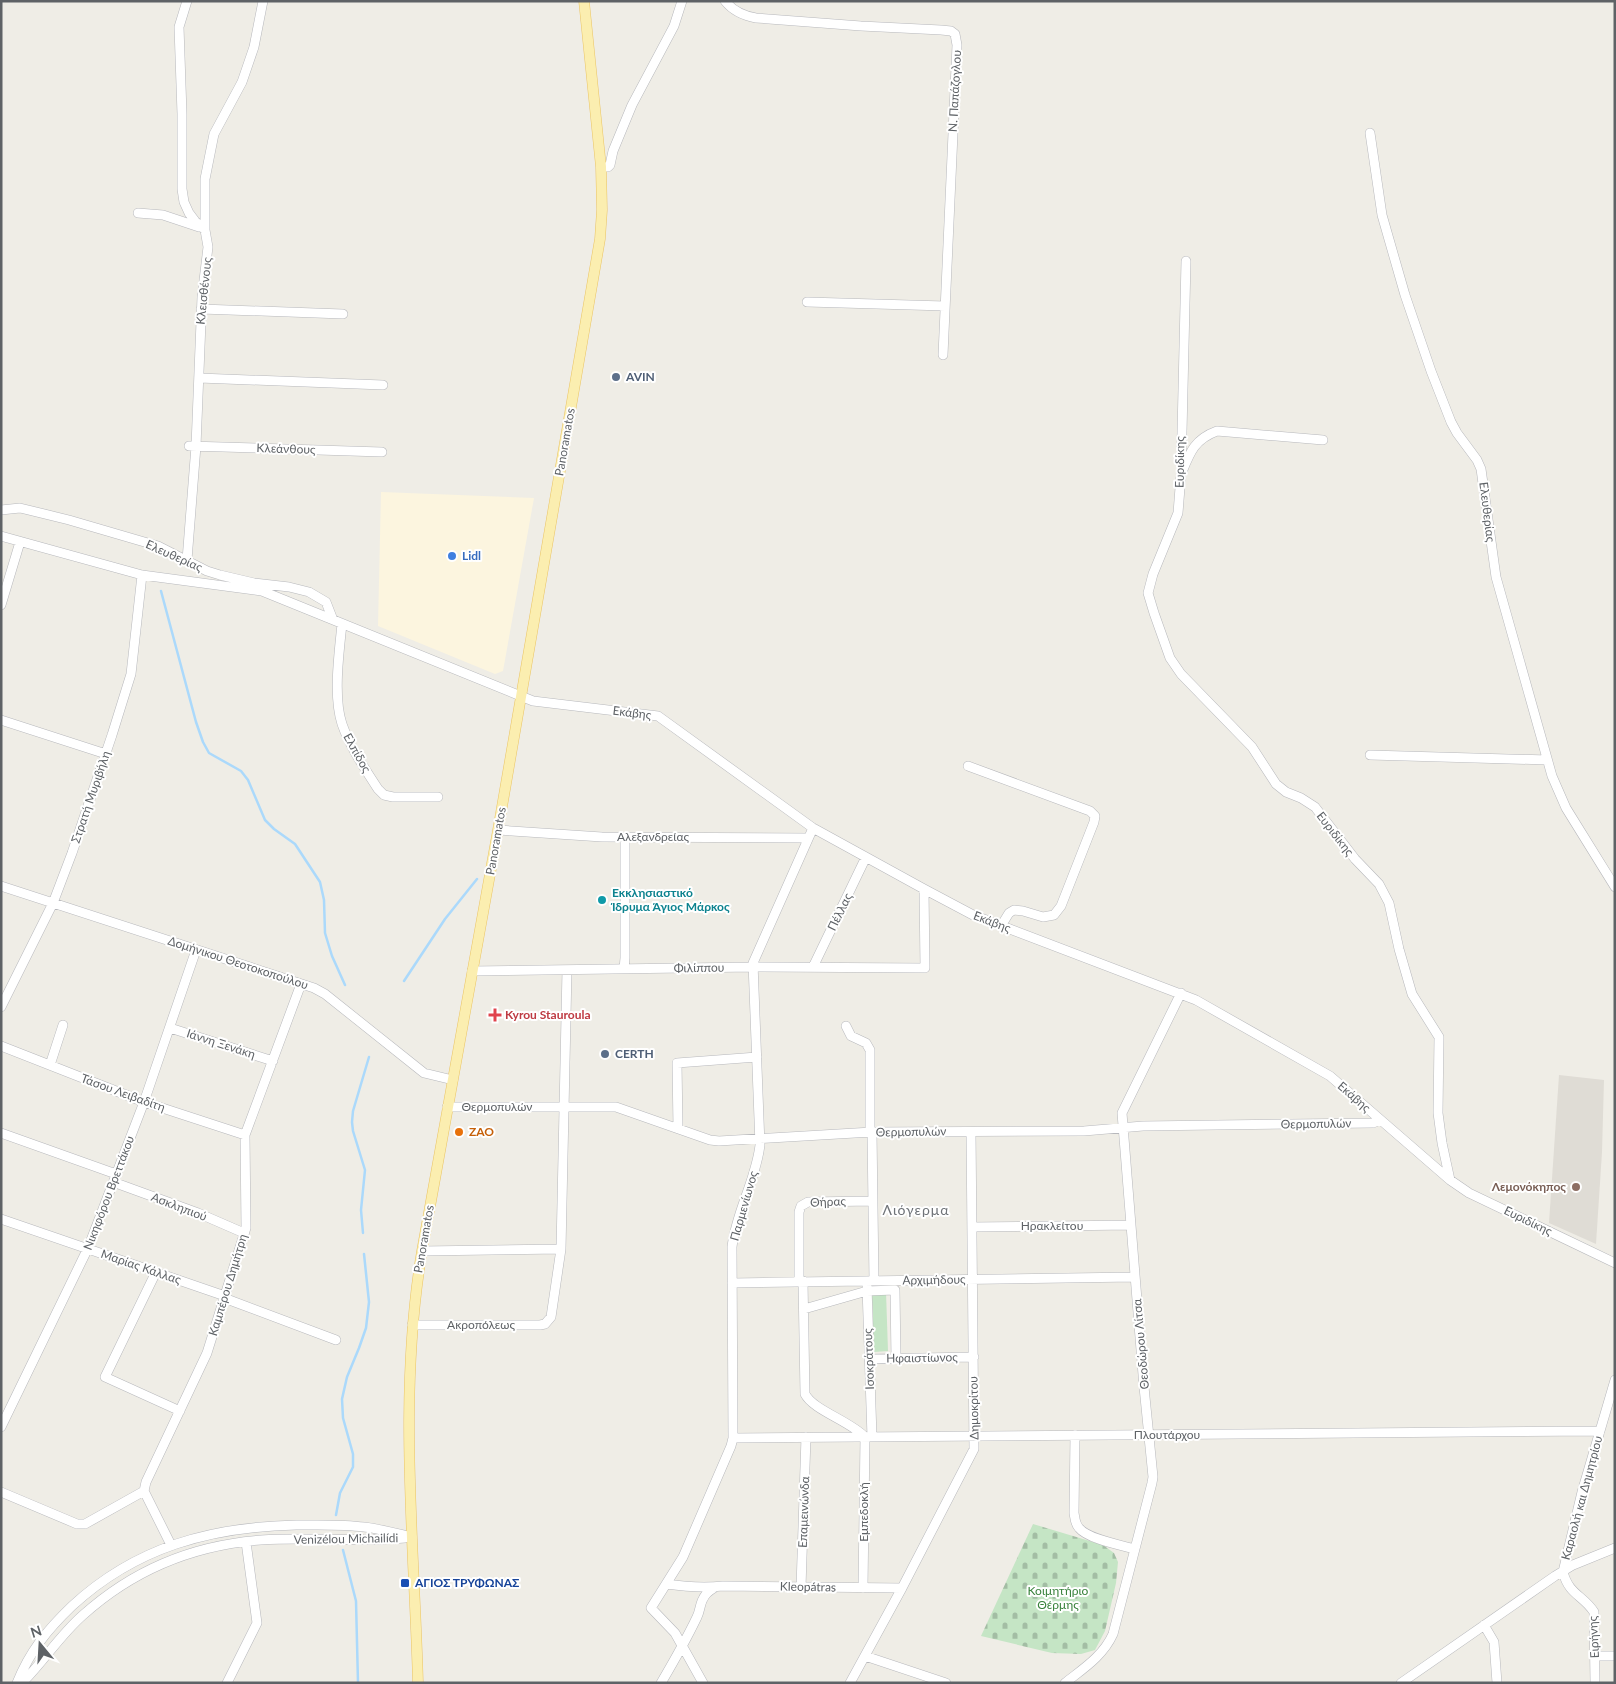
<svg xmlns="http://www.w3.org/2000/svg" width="1616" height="1684" font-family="Lato,sans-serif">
<defs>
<pattern id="cemetery-stones" width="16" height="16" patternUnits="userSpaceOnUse" patternTransform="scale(1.25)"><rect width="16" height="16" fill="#c5e5c5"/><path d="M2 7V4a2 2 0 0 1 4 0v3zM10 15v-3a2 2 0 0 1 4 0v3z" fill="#a3bda4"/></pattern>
</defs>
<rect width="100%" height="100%" fill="#efede6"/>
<!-- commercial -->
<path fill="#fcf5df" d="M 381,492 L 534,498 L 503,671 L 495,674 L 378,626 Z"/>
<!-- education -->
<path fill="#dfdcd5" d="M 1559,1075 L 1604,1080 L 1602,1152 L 1596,1244 L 1549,1223 Z"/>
<!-- grass -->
<path fill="#c5e5c5" d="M 886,1292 L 888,1351 L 874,1352 L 872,1293 Z"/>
<!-- cemetery -->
<path fill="url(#cemetery-stones)" d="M 1033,1524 L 1103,1545 L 1114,1553 L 1118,1562 L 1116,1583 L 1105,1631 L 1095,1650 L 1081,1654 L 1052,1653 L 981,1636 Z"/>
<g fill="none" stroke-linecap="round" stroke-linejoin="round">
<!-- stream -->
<path stroke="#abd9fb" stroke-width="2.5" d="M 161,591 L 196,722 L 203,742 L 209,753 L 241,771 L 248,780 L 265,820 L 274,829 L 295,844 L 320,882 L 324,900 L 325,933 L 332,956 L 345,985
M 404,981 L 445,919 L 477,879
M 363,1233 L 361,1210 L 365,1170 L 353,1131 L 352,1122 L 353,1111 L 369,1057
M 336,1515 L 340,1493 L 353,1467 L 353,1454 L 343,1418 L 342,1399 L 347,1377 L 359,1348 L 366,1328 L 369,1302 L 364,1254
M 343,1550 L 356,1601 L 358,1683"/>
<!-- minor casing -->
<g stroke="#b7b8bc" stroke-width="10">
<path id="minor" d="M 725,1 C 733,11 744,16 756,18 L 861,26 L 941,30 L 951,31 L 955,34 L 957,45 L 943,355
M 1370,133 L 1382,215 L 1405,295 L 1431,371 L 1451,422 L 1457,433 L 1477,460 L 1481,469 L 1496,577 L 1552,776 L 1566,808 L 1615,887
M 601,167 L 608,167 L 610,165 L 613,151 L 632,105 L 674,26 L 682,1
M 138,213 L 163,215 L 199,227
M 205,230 L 205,179 L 214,134 L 242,82 L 254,47 L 263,1
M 1186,261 L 1181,475 L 1178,513 L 1153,574 L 1148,593 L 1154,613 L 1170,658 L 1181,674 L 1252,747 L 1276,784 L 1286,792 L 1301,798 L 1315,807 L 1355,859 L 1379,884 L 1389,903 L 1399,949 L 1412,994 L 1439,1037 L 1438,1113 L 1442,1143 L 1450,1180 L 1469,1193 L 1615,1263
M 807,302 L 945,306
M 201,309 L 343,314
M 199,378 L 383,385
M 189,446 L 382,452
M 1182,472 C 1190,452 1195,439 1217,431 L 1323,440
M 1,510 L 20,508 L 69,520 L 158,546 L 207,571 L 220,575 L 254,583 L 289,587 L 309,592 L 326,602 L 333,620
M 1,536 L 142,575 L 262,591 L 533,701 L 658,716 L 813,828 L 924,889 L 973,915 L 1196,1000 L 1330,1076 L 1450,1180
M 187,560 L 196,446 L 202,297 L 208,247 L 205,230 L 195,221 L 189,213 L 184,202 L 182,189 L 182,114 L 179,27 L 187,1
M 1,605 L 20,542
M 342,624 C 339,653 333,697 342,724 C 350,747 365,769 378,789 L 384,795 L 393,797 L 438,797
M 1,720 L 106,754
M 1370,755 L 1547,760
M 968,766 L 1090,811 L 1095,816 L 1094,822 L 1061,906 L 1054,915 L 1043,917 L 1023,911 L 1014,910 L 1009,913 L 1001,926
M 498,830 L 602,837 L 808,838
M 1,886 L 314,988 L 325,994 L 424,1073 L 453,1080
M 813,967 L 866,857
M 624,969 L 625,958 L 625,837
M 472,971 L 753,967 L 925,968 L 924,889
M 1,1007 L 53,903 L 72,853 L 112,735 L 131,674 L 142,575
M 846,1026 L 851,1036 L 866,1043 L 870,1050 L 870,1133
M 170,1028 L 273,1061
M 1,1046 L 144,1102 L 245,1135
M 50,1065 L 63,1025
M 447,1107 L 616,1107 L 710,1140 L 719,1141 L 872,1132 L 1084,1131 L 1143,1126 L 1373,1123 L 1380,1120
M 678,1128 L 677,1063 L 757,1057
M 872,1132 L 874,1281
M 1,1133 L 116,1174
M 113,1182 L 198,1213 L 244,1233
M 1,1219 L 225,1296
M 972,1227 L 1131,1225
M 422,1251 L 561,1249
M 156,1272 L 105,1377 L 180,1411
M 803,1281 L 805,1394 C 813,1410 850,1421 865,1437 L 863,1588
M 799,1282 L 799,1212 L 801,1206 L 808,1202 L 873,1201
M 732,1283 L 1135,1277
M 867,1287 L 872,1437
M 224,1298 L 336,1340
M 804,1309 L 867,1291 L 895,1290 L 896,1359
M 412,1325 L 540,1325 L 545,1324 L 551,1317 L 561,1249 L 567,970
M 869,1359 L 974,1357
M 1,1427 L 88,1248 L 144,1102 L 196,950
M 1075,1435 L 1074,1513 C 1075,1518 1075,1524 1079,1528 C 1088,1539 1120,1545 1135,1549
M 733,1438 L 1600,1431
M 144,1491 L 146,1482 L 207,1353 L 246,1228 L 245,1135 L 301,984
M 1,1492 L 77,1524 L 85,1524 L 144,1491 L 171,1545
M 667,1584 C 687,1587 704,1588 723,1586 L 902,1588
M 801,1587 L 806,1437
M 1484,1625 L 1494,1642 L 1497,1683
M 865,1656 L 946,1683
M 1595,1656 L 1615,1656
M 17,1683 C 30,1651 47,1630 72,1606 C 136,1547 210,1527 296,1525 C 318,1525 342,1524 364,1527 C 380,1529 396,1533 412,1537
M 22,1683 C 44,1661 60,1635 83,1615 C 133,1570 194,1545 261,1540 C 309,1537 357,1542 405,1538
M 227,1683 L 257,1623 L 246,1542
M 661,1683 C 674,1661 686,1640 697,1617 C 700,1611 700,1604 703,1599 C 705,1594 709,1591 714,1588
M 703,1683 L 675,1633 L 651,1608 L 683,1557 L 731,1446 L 733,1438 L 732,1247 C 736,1212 756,1180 760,1145 L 753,963 L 813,828
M 850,1683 L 902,1588 L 974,1449 L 971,1132
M 1065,1683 C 1084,1668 1103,1656 1113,1634 L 1152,1483 L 1153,1477 L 1144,1387 L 1122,1113 L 1181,993
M 1401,1683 L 1555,1576 L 1573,1565 L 1615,1548
M 1595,1683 L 1594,1612 C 1583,1595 1569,1595 1563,1572 L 1582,1492 L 1615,1380"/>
</g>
<!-- major casing -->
<g stroke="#eac464" stroke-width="11">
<path id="major" d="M 418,1683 C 414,1539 398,1394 422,1251 L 498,830 L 600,239 L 602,210 L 601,167 L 584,1"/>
</g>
<!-- minor -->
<use href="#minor" stroke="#fff" stroke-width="9"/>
<!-- major -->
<use href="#major" stroke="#fbeeb0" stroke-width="10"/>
</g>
<!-- markers -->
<g fill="#5c6f8a" stroke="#fff" stroke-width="2">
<circle cx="616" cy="377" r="5"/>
<circle cx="605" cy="1054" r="5"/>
</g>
<circle fill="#3f7fe0" stroke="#fff" stroke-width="2" cx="452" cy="556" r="5"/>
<circle fill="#0f9aa8" stroke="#fff" stroke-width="2" cx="602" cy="900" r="5"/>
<path fill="#e0444e" stroke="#fff" stroke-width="2" d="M492.5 1007.5h5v5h5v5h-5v5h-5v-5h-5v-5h5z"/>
<circle fill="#e8710a" stroke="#fff" stroke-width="2" cx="459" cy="1132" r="5"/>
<circle fill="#8d6e63" stroke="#fff" stroke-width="2" cx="1576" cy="1187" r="5"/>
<rect fill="#1a4fb4" stroke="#fff" stroke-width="2" x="400" y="1578" width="10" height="10" rx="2.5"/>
<g text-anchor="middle" stroke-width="4" stroke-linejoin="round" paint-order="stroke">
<!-- street labels -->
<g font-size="12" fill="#5e6266" stroke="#fff">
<text transform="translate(955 91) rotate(-87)" y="4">Ν. Παπάζογλου</text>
<text transform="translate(204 291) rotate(-84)" y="4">Κλεισθένους</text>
<text transform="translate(565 442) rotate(-80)" y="4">Panoramatos</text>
<text transform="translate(286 449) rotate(2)" y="4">Κλεάνθους</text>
<text transform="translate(1180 462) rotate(-89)" y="4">Ευριδίκης</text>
<text transform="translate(1487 512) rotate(83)" y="4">Ελευθερίας</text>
<text transform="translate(174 556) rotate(24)" y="4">Ελευθερίας</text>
<text transform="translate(632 713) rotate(7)" y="4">Εκάβης</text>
<text transform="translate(357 753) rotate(61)" y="4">Ελπίδος</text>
<text transform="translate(91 797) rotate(-71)" y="4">Στρατή Μυριβήλη</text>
<text transform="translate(1335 834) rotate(52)" y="4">Ευριδίκης</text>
<text x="653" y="841">Αλεξανδρείας</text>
<text transform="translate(496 841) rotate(-80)" y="4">Panoramatos</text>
<text transform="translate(840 912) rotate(-64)" y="4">Πέλλας</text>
<text transform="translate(992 922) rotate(21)" y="4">Εκάβης</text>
<text transform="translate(238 963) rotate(18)" y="4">Δομήνικου Θεοτοκοπούλου</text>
<text transform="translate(699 968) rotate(-1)" y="4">Φιλίππου</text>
<text transform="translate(221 1044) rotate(18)" y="4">Ιάννη Ξενάκη</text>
<text transform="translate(123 1093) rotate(20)" y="4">Τάσου Λειβαδίτη</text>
<text transform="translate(1354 1097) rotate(41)" y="4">Εκάβης</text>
<text x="497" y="1111">Θερμοπυλών</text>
<text transform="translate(1316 1124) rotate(-1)" y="4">Θερμοπυλών</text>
<text transform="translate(911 1132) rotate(-1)" y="4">Θερμοπυλών</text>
<text transform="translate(109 1193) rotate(-69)" y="4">Νικηφόρου Βρεττάκου</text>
<text transform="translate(828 1202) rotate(-2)" y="4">Θήρας</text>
<text transform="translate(744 1206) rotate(-74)" y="4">Παρμενίωνος</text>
<text transform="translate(179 1207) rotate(21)" y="4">Ασκληπιού</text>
<text transform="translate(1528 1221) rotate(26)" y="4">Ευριδίκης</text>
<text x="1052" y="1230">Ηρακλείτου</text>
<text transform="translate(424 1239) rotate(-80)" y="4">Panoramatos</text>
<text transform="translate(141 1267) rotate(19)" y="4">Μαρίας Κάλλας</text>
<text transform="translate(934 1280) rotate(-1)" y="4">Αρχιμήδους</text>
<text transform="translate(228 1285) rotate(-73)" y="4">Καμπέρου Δημήτρη</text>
<text x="481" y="1329">Ακροπόλεως</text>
<text transform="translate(1141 1344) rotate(-95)" y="4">Θεοδώρου Λίτσα</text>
<text transform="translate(922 1358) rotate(-1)" y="4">Ηφαιστίωνος</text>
<text transform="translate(869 1359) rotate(-92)" y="4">Ισοκράτους</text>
<text transform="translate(974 1408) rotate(-91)" y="4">Δημοκρίτου</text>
<text x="1167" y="1439">Πλουτάρχου</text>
<text transform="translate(1582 1498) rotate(-75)" y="4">Καραολή και Δημητρίου</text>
<text transform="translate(804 1512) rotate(-88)" y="4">Επαμεινώνδα</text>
<text transform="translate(864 1512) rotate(-90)" y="4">Εμπεδοκλή</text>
<text transform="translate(346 1539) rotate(-1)" y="4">Venizélou Michailídi</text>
<text transform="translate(808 1587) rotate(1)" y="4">Kleopátras</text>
<text transform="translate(1594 1637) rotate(-93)" y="4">Ειρήνης</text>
</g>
<!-- service labels -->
<g font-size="12" font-weight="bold" fill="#4e5e75" stroke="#fff" text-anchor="start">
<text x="626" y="381">AVIN</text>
<text x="615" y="1058">CERTH</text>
</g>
<!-- shop labels -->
<g font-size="12" font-weight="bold" fill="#366cbe" stroke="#fff" text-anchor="start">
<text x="462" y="560">Lidl</text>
</g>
<!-- culture labels -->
<g font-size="12" font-weight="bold" fill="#0d838f" stroke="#fff" text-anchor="start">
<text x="612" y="897">Εκκλησιαστικό<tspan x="612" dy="14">Ίδρυμα Άγιος Μάρκος</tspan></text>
</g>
<!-- health labels -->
<g font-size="12" font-weight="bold" fill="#be3a42" stroke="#fff" text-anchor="start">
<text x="505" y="1019">Kyrou Stauroula</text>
</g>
<!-- food labels -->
<g font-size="12" font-weight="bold" fill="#c56008" stroke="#fff" text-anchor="start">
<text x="469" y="1136">ZAO</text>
</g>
<!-- education labels -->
<g font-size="12" font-weight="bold" fill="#785e54" stroke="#fff" text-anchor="end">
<text x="1566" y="1191">Λεμονόκηπος</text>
</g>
<!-- transit labels -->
<g font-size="12" font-weight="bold" fill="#164399" stroke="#fff" text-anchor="start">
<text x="415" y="1587">ΑΓΙΟΣ ΤΡΥΦΩΝΑΣ</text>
</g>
<!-- park labels -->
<g font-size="12" fill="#39823c" stroke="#fff">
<text x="1058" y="1595">Κοιμητήριο<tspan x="1058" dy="14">Θέρμης</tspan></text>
</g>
<!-- neighbourhood labels -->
<g font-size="14" letter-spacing="1" fill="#6f7378" stroke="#fff">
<text x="916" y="1215">Λιόγερμα</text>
</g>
</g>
<!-- border -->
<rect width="1616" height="1684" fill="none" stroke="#5e6266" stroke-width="5"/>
<!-- north arrow -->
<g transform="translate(40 1644) rotate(342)" stroke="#ffffff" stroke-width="4" paint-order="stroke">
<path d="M0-4L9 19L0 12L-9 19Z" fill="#5e6266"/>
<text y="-8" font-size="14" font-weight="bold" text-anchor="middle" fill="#5e6266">N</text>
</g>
</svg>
